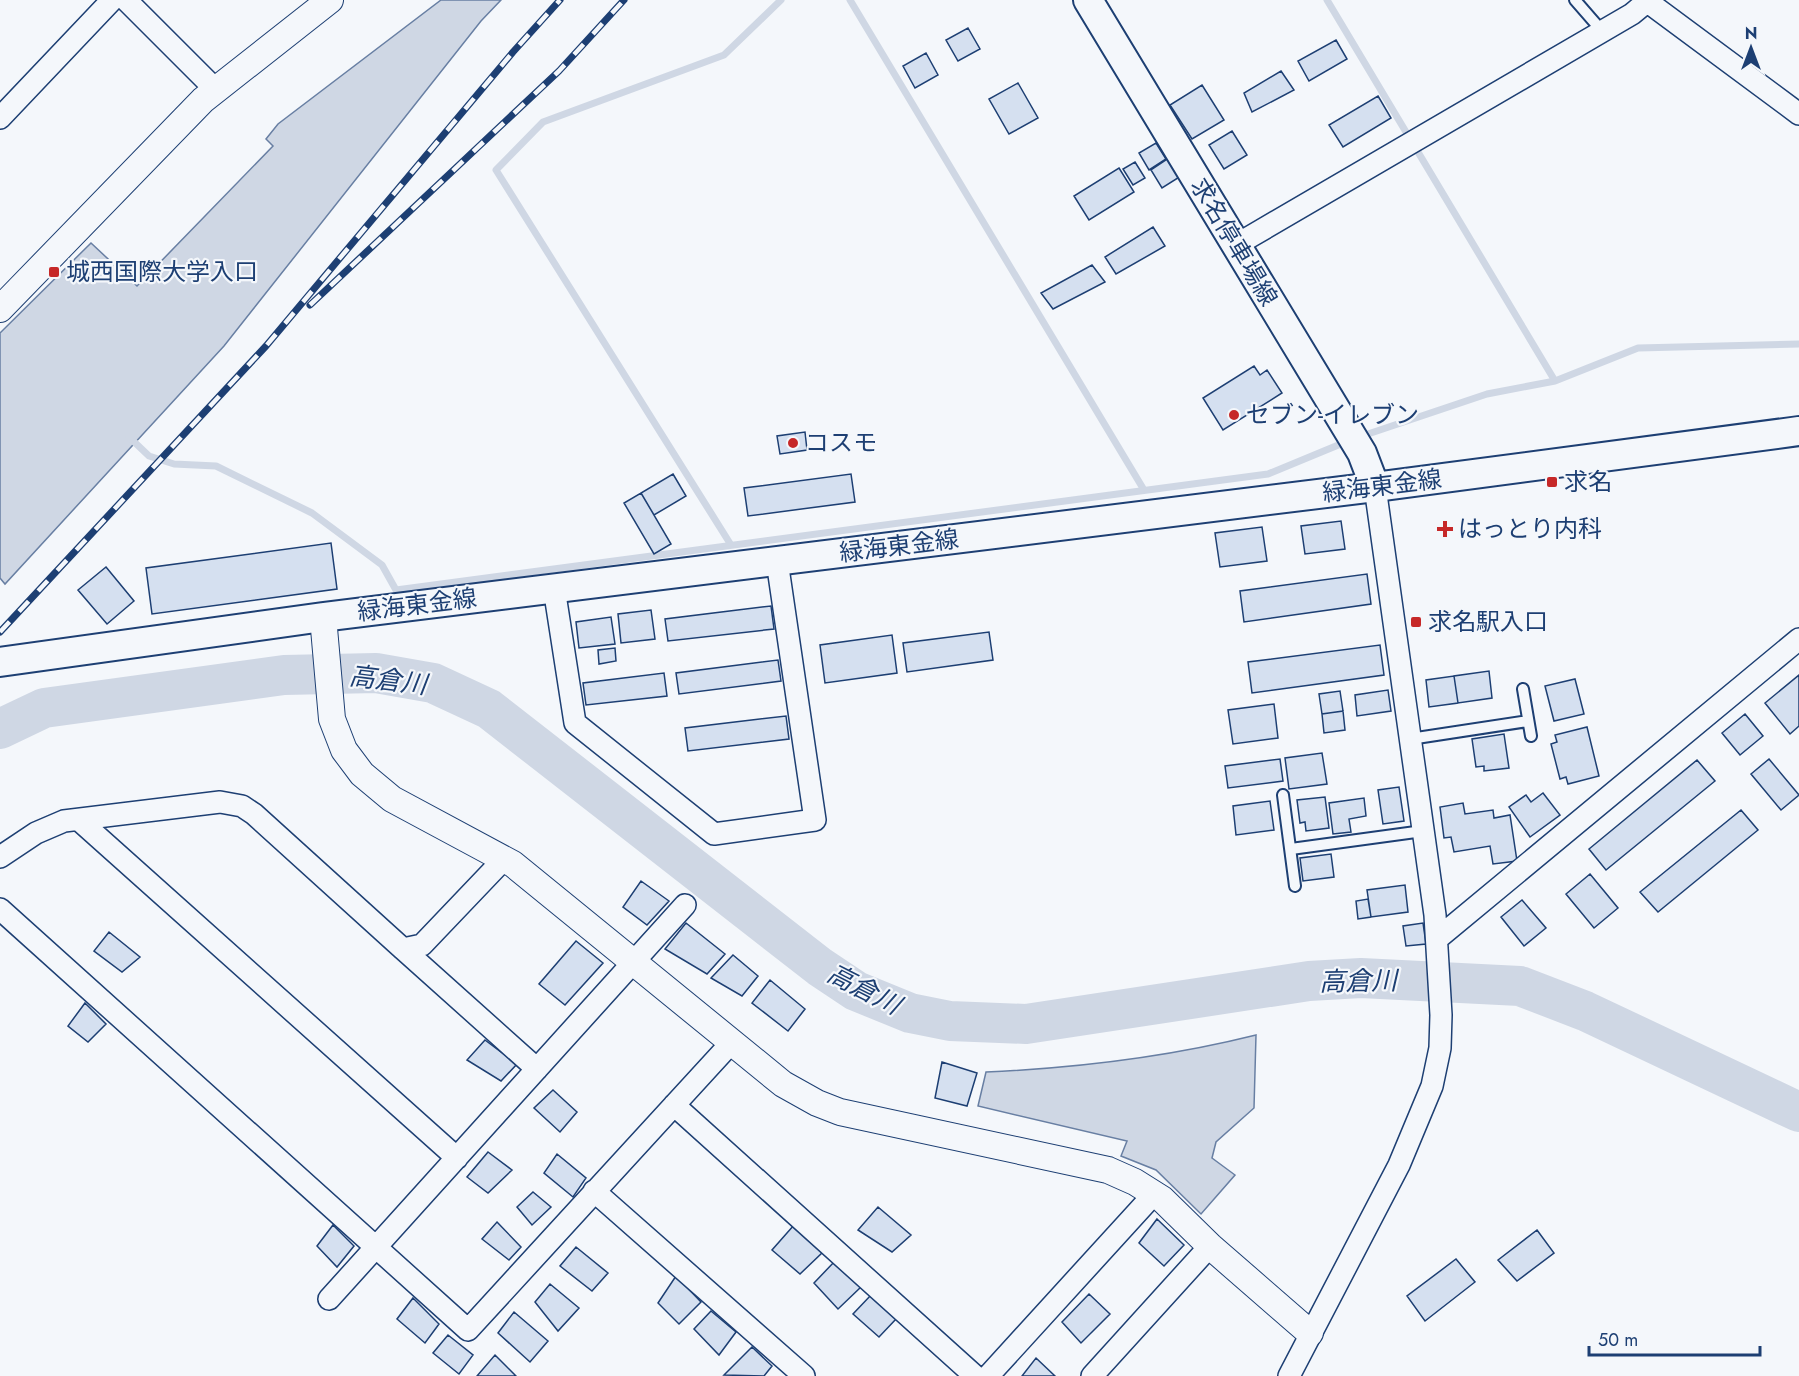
<svg xmlns="http://www.w3.org/2000/svg" width="1799" height="1376" font-family="Jost,'Noto Sans JP',sans-serif">
<rect width="100%" height="100%" fill="#f4f7fb"/>
<!-- water -->
<path fill="#cfd7e4" stroke="#687fa3" stroke-width="1.5" d="M 441,0 L 501,0 L 481,21 L 224,346 L 5,584 L 0,578 L 0,333 L 91,243 L 137,286 L 273,146 L 266,139 L 278,124 Z
M 1256,1035 L 1254,1108 L 1216,1142 L 1212,1158 L 1235,1175 L 1201,1214 L 1156,1170 L 1121,1156 L 1127,1141 L 978,1106 L 986,1072 C 1077,1068 1168,1057 1256,1035 Z"/>
<g fill="none" stroke-linecap="round" stroke-linejoin="round">
<!-- stream -->
<path stroke="#cfd7e4" stroke-width="7" d="M 850,0 L 1144,490
M 1327,0 L 1555,381 L 1487,394 L 1359,437
M 1555,381 L 1638,348 L 1799,344
M 129,437 L 149,456 L 174,464 L 216,466 L 312,513 L 382,565 L 396,590 L 1268,474 L 1348,441
M 731,545 L 496,170 L 543,122 L 724,55 L 781,0"/>
<!-- river -->
<path stroke="#cfd7e4" stroke-width="40" d="M 0,729 L 44,708 L 284,675 L 376,673 L 433,683 L 489,709 L 820,967 L 856,991 L 910,1013 L 950,1021 L 1026,1024 L 1309,981 L 1361,978 L 1520,986 L 1585,1011 L 1799,1112"/>
</g>
<!-- building -->
<path fill="#d5e0f0" stroke="#1d3f73" stroke-width="1.5" d="M 968,28 L 980,49 L 958,61 L 946,40 Z
M 1336,40 L 1347,59 L 1309,81 L 1298,61 Z
M 926,53 L 938,75 L 915,88 L 903,66 Z
M 1281,71 L 1294,90 L 1252,112 L 1244,93 Z
M 1018,83 L 1038,118 L 1009,134 L 989,99 Z
M 1202,85 L 1224,120 L 1192,139 L 1170,105 Z
M 1378,96 L 1391,118 L 1343,147 L 1329,125 Z
M 1232,131 L 1247,155 L 1224,169 L 1209,145 Z
M 1156,143 L 1166,159 L 1149,170 L 1139,153 Z
M 1169,158 L 1181,176 L 1162,188 L 1151,170 Z
M 1135,162 L 1145,178 L 1133,185 L 1123,169 Z
M 1119,168 L 1134,192 L 1089,220 L 1074,196 Z
M 1153,227 L 1165,246 L 1116,274 L 1105,257 Z
M 1092,265 L 1105,282 L 1053,309 L 1041,293 Z
M 1254,366 L 1260,375 L 1267,370 L 1282,393 L 1223,430 L 1203,398 Z
M 805,432 L 807,450 L 780,454 L 777,436 Z
M 673,474 L 686,496 L 654,515 L 641,493 Z
M 851,474 L 855,502 L 748,516 L 744,488 Z
M 641,493 L 671,544 L 654,554 L 624,503 Z
M 1341,521 L 1345,549 L 1305,554 L 1301,526 Z
M 1262,527 L 1267,561 L 1220,567 L 1215,533 Z
M 331,543 L 337,589 L 152,614 L 146,568 Z
M 106,567 L 134,601 L 107,624 L 78,590 Z
M 1367,574 L 1371,604 L 1244,622 L 1240,591 Z
M 771,606 L 774,629 L 668,641 L 665,619 Z
M 651,610 L 655,639 L 621,643 L 618,614 Z
M 611,617 L 615,644 L 579,648 L 576,622 Z
M 989,632 L 993,660 L 907,672 L 903,643 Z
M 892,635 L 897,673 L 825,683 L 820,645 Z
M 1380,645 L 1384,675 L 1252,693 L 1248,662 Z
M 615,648 L 616,661 L 599,664 L 598,650 Z
M 778,660 L 781,681 L 679,694 L 676,673 Z
M 1489,671 L 1492,698 L 1458,703 L 1454,676 Z
M 664,673 L 667,696 L 586,705 L 583,683 Z
M 1799,675 L 1799,726 L 1790,734 L 1765,703 Z
M 1454,676 L 1458,703 L 1429,707 L 1426,680 Z
M 1575,679 L 1584,714 L 1554,721 L 1545,686 Z
M 1388,690 L 1391,711 L 1357,716 L 1355,695 Z
M 1340,691 L 1343,711 L 1322,714 L 1319,694 Z
M 1274,704 L 1278,738 L 1233,744 L 1228,710 Z
M 1343,711 L 1345,730 L 1324,733 L 1322,714 Z
M 1745,714 L 1763,736 L 1740,755 L 1722,733 Z
M 786,716 L 789,739 L 688,751 L 685,728 Z
M 1587,727 L 1599,776 L 1568,784 L 1566,777 L 1560,779 L 1551,744 L 1557,742 L 1555,735 Z
M 1504,734 L 1509,768 L 1484,771 L 1484,766 L 1476,767 L 1472,739 Z
M 1322,753 L 1327,784 L 1289,789 L 1285,758 Z
M 1280,759 L 1283,781 L 1228,788 L 1225,766 Z
M 1769,759 L 1799,795 L 1781,810 L 1751,774 Z
M 1697,760 L 1715,781 L 1606,870 L 1589,849 Z
M 1399,787 L 1404,821 L 1383,824 L 1378,790 Z
M 1543,793 L 1560,815 L 1530,837 L 1509,807 L 1526,795 L 1531,802 Z
M 1325,797 L 1329,828 L 1306,831 L 1305,822 L 1300,823 L 1297,800 Z
M 1364,798 L 1366,816 L 1349,819 L 1351,832 L 1333,834 L 1329,803 Z
M 1270,801 L 1274,830 L 1236,835 L 1233,806 Z
M 1463,803 L 1465,814 L 1493,810 L 1494,818 L 1510,815 L 1517,861 L 1493,864 L 1490,846 L 1454,852 L 1451,837 L 1444,838 L 1440,807 Z
M 1741,810 L 1758,830 L 1658,912 L 1640,892 Z
M 1331,854 L 1334,877 L 1303,881 L 1300,858 Z
M 1590,874 L 1618,908 L 1594,928 L 1566,894 Z
M 641,881 L 669,901 L 647,925 L 623,907 Z
M 1405,885 L 1408,912 L 1371,917 L 1367,890 Z
M 1368,899 L 1371,917 L 1358,919 L 1356,901 Z
M 1522,900 L 1546,928 L 1524,946 L 1501,917 Z
M 686,923 L 725,954 L 707,974 L 665,949 Z
M 1423,923 L 1426,944 L 1406,946 L 1403,926 Z
M 109,932 L 140,957 L 122,972 L 94,951 Z
M 576,941 L 603,963 L 565,1005 L 539,984 Z
M 733,955 L 758,976 L 742,996 L 711,978 Z
M 770,980 L 805,1009 L 788,1031 L 752,1003 Z
M 85,1003 L 106,1024 L 88,1042 L 68,1026 Z
M 485,1040 L 517,1064 L 501,1081 L 467,1060 Z
M 942,1062 L 977,1073 L 967,1106 L 935,1098 Z
M 553,1090 L 577,1112 L 560,1132 L 534,1108 Z
M 488,1152 L 512,1170 L 488,1193 L 467,1177 Z
M 557,1154 L 586,1178 L 573,1197 L 544,1173 Z
M 533,1192 L 551,1207 L 532,1225 L 517,1207 Z
M 878,1207 L 911,1235 L 892,1252 L 858,1230 Z
M 1157,1219 L 1184,1245 L 1164,1266 L 1139,1243 Z
M 497,1222 L 521,1247 L 509,1260 L 482,1239 Z
M 333,1225 L 354,1246 L 337,1267 L 317,1246 Z
M 794,1225 L 823,1252 L 800,1274 L 772,1250 Z
M 1537,1230 L 1554,1253 L 1517,1281 L 1498,1260 Z
M 576,1247 L 608,1273 L 592,1291 L 560,1266 Z
M 1456,1259 L 1475,1282 L 1425,1321 L 1407,1296 Z
M 835,1261 L 862,1286 L 838,1309 L 814,1283 Z
M 676,1276 L 701,1302 L 679,1324 L 658,1303 Z
M 550,1284 L 579,1308 L 558,1331 L 535,1302 Z
M 1089,1294 L 1110,1314 L 1081,1343 L 1062,1322 Z
M 871,1295 L 896,1319 L 879,1337 L 853,1314 Z
M 413,1298 L 439,1324 L 425,1343 L 397,1319 Z
M 711,1311 L 736,1332 L 719,1355 L 694,1329 Z
M 514,1312 L 548,1341 L 530,1362 L 498,1333 Z
M 448,1335 L 473,1355 L 459,1374 L 433,1353 Z
M 752,1347 L 772,1366 L 764,1376 L 724,1375 Z
M 495,1355 L 516,1376 L 477,1376 Z
M 1036,1358 L 1055,1376 L 1022,1376 Z"/>
<g fill="none" stroke-linecap="round" stroke-linejoin="round">
<!-- service casing -->
<g stroke="#1d3f73" stroke-width="14">
<path id="service" d="M 1575,0 L 1602,31
M 1523,689 L 1531,736
M 1410,739 L 1528,721
M 1283,795 L 1295,886
M 1291,849 L 1423,831"/>
</g>
<!-- minor casing -->
<g stroke="#1d3f73" stroke-width="24">
<path id="minor" d="M 126,0 L 215,89
M 1648,2 L 1799,114
M 0,118 L 112,0
M 1236,245 L 1632,14 L 1649,0
M 554,588 L 575,723 L 714,834 L 815,820 L 777,561
M 79,820 L 457,1158
M 0,857 L 36,833 L 64,821 L 220,802 L 242,806 L 254,814 L 403,949 L 422,945 L 504,859
M 0,909 L 468,1330 L 732,1042
M 1437,939 L 1799,639
M 403,949 L 537,1069
M 674,1105 L 975,1376
M 594,1191 L 804,1376
M 329,1299 L 685,905
M 988,1376 L 1154,1194
M 1092,1376 L 1210,1246
M 1289,1376 L 1399,1165 L 1432,1086 L 1440,1048 L 1441,1015 L 1435,915 L 1375,487"/>
</g>
<!-- tertiary casing -->
<g stroke="#1d3f73" stroke-width="28">
<path id="tertiary" d="M 0,309 L 203,100 L 330,0
M 323,617 L 332,719 L 344,750 L 362,774 L 392,799 L 513,864 L 783,1084 L 817,1103 L 840,1112 L 1108,1170 L 1135,1182 L 1162,1199 L 1210,1246 L 1310,1333"/>
</g>
<!-- secondary casing -->
<g stroke="#1d3f73" stroke-width="32">
<path id="secondary" d="M 1088,0 L 1362,453 L 1375,487
M 0,662 L 323,617 L 1375,487 L 1799,431"/>
</g>
<!-- service -->
<use href="#service" stroke="#f4f7fb" stroke-width="10"/>
<!-- minor -->
<use href="#minor" stroke="#f4f7fb" stroke-width="21"/>
<!-- tertiary -->
<use href="#tertiary" stroke="#f4f7fb" stroke-width="26"/>
<!-- secondary -->
<use href="#secondary" stroke="#f4f7fb" stroke-width="28"/>
<!-- rail casing -->
<g stroke="#1d3f73" stroke-width="7">
<path id="rail" d="M 310,305 L 559,71 L 624,0
M 0,632 L 266,346 L 513,52 L 560,0"/>
</g>
<!-- rail -->
<use href="#rail" stroke="#f4f7fb" stroke-width="4.5" stroke-dasharray="14" stroke-linecap="butt"/>
</g>
<!-- markers -->
<g fill="#c62828" stroke="#f4f7fb" stroke-width="2">
<rect x="48" y="266" width="12" height="12" rx="3"/>
<circle cx="1234" cy="415" r="6"/>
<circle cx="793" cy="443" r="6"/>
<rect x="1546" y="476" width="12" height="12" rx="3"/>
<path d="M1442 520h6v6h6v6h-6v6h-6v-6h-6v-6h6z"/>
<rect x="1410" y="616" width="12" height="12" rx="3"/>
</g>
<g text-anchor="middle" stroke-width="4.5" stroke-linejoin="round" paint-order="stroke">
<!-- street labels -->
<g font-size="24" fill="#1d3f73" stroke="#f4f7fb">
<text transform="translate(1234 242) rotate(59)" y="8">求名停車場線</text>
<text transform="translate(1382 486) rotate(-7)" y="8">緑海東金線</text>
<text transform="translate(899 546) rotate(-7)" y="8">緑海東金線</text>
<text transform="translate(417 605) rotate(-7)" y="8">緑海東金線</text>
</g>
<!-- poi labels -->
<g font-size="24" fill="#1d3f73" stroke="#f4f7fb" text-anchor="start">
<text x="66" y="280">城西国際大学入口</text>
<text x="1246" y="423">セブン-イレブン</text>
<text x="805" y="451">コスモ</text>
<text x="1564" y="490">求名</text>
<text x="1458" y="537">はっとり内科</text>
<text x="1428" y="630">求名駅入口</text>
</g>
<!-- water labels -->
<g font-size="26" font-style="italic" fill="#1d3f73" stroke="#f4f7fb">
<text transform="translate(388 680) rotate(7)" y="9">高倉川</text>
<text transform="translate(1358 981) rotate(-1)" y="9">高倉川</text>
<text transform="translate(864 989) rotate(27)" y="9">高倉川</text>
</g>
</g>
<!-- north arrow -->
<g transform="translate(1751 48)" stroke="#f4f7fb" stroke-width="4.5" paint-order="stroke">
<path d="M0-4.5L10 22L0 15L-10 22Z" fill="#1d3f73"/>
<text y="-9" font-size="16" font-weight="bold" text-anchor="middle" fill="#1d3f73">N</text>
</g>
<!-- scale -->
<path d="M1589 1346v9h171v-9" fill="none" stroke="#1d3f73" stroke-width="3"/>
<text x="1598" y="1346" font-size="18" fill="#1d3f73" stroke="#f4f7fb" stroke-width="4.5" paint-order="stroke">50 m</text>
</svg>
